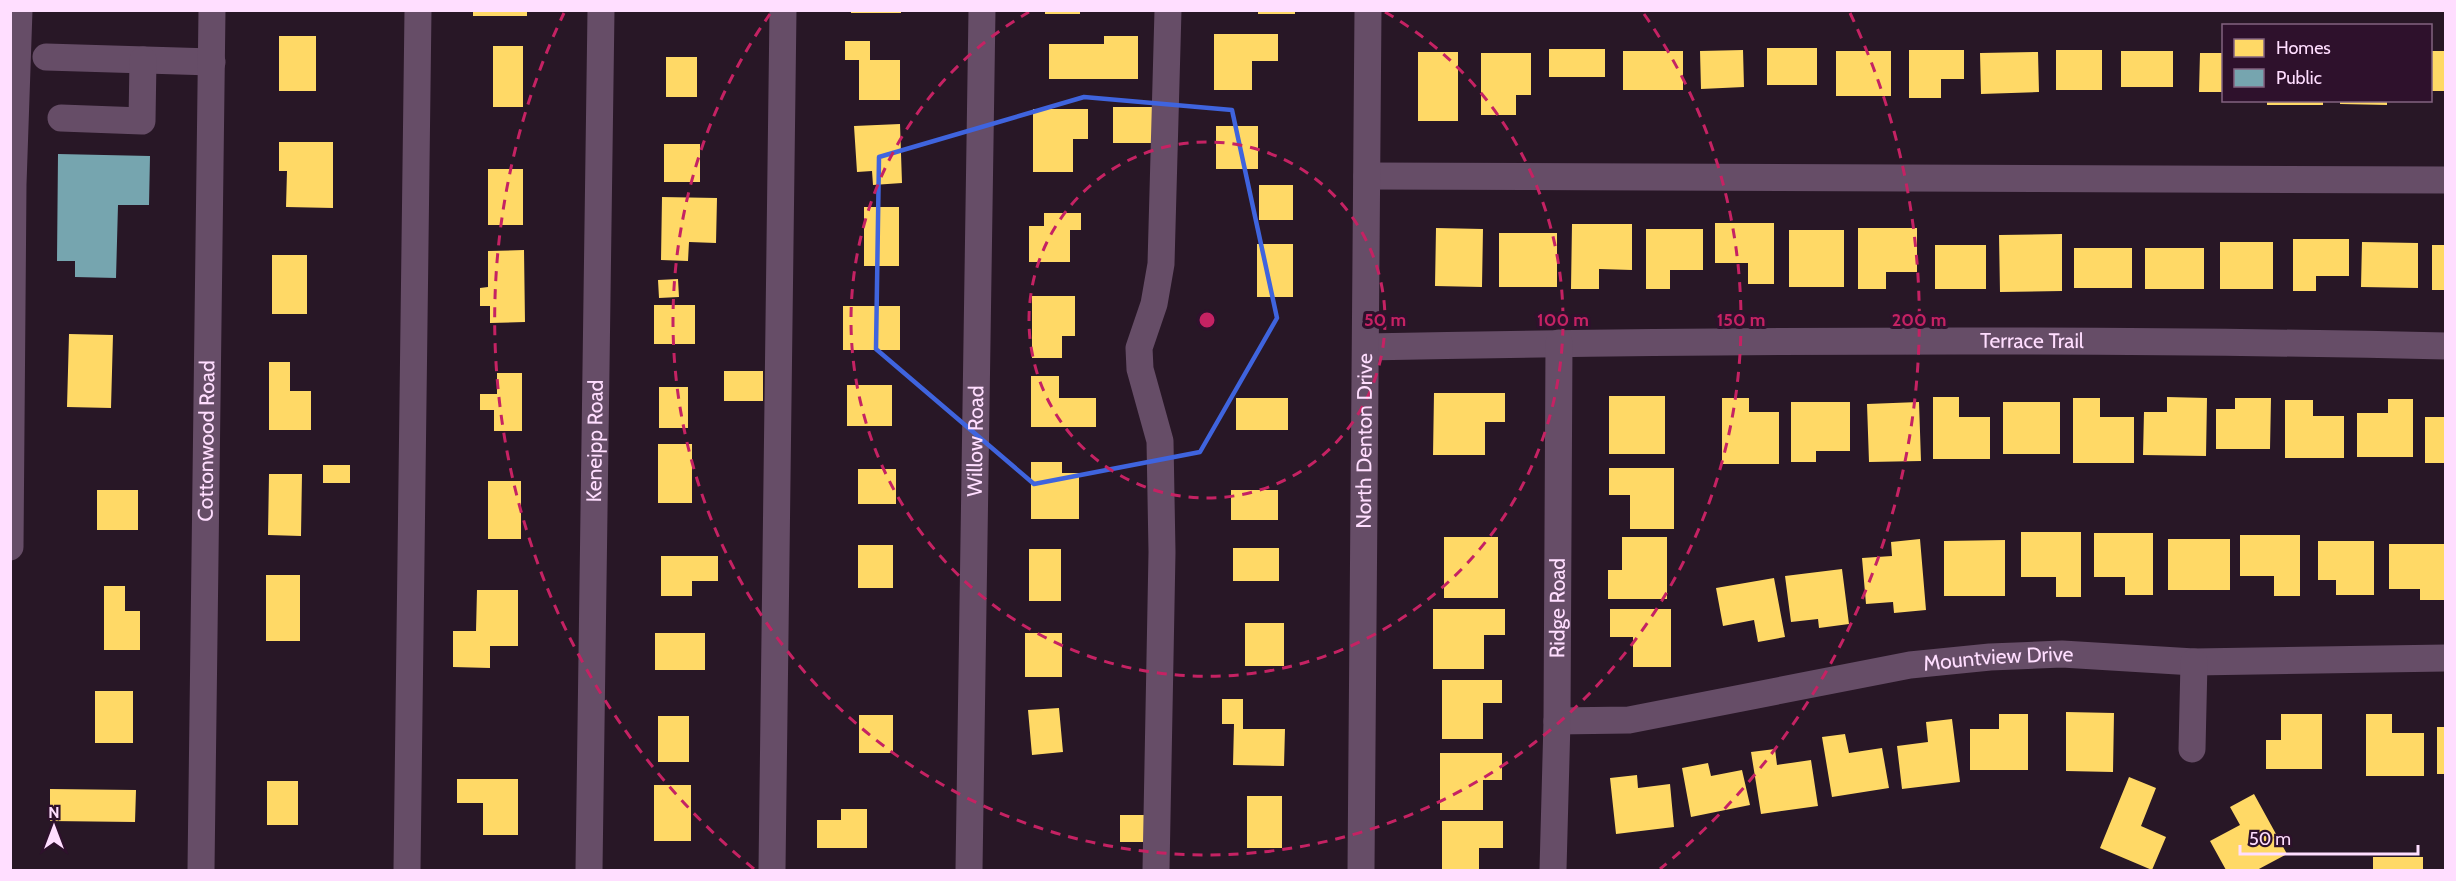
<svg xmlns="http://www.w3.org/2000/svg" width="2456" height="881" font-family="Cabin,sans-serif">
<rect width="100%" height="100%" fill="#281726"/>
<!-- homes -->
<path fill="#ffd966" d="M 473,10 L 527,10 L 527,16 L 473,16 Z
M 851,10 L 901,10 L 901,13 L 851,13 Z
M 1045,10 L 1080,10 L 1080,14 L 1045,14 Z
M 1258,10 L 1295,10 L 1295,14 L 1258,14 Z
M 1214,34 L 1278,34 L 1278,61 L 1252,61 L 1252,90 L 1214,90 Z
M 279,36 L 316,36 L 316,91 L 279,91 Z
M 1104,36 L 1138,36 L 1138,79 L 1049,79 L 1049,44 L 1104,44 Z
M 845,41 L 870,41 L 870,60 L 900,60 L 900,100 L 859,100 L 859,60 L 845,60 Z
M 493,46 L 523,46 L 523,107 L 493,107 Z
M 1767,48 L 1817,48 L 1817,85 L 1767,85 Z
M 1549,49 L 1605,49 L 1605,77 L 1549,77 Z
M 1743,50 L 1744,87 L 1701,89 L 1700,51 Z
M 1909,50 L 1964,50 L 1964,79 L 1941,79 L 1941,98 L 1909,98 Z
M 2056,50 L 2102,50 L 2102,90 L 2056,90 Z
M 1623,51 L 1683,51 L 1683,90 L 1623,90 Z
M 1836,51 L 1891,51 L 1891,96 L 1836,96 Z
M 2121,51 L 2173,51 L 2173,87 L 2121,87 Z
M 2430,51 L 2446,51 L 2446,91 L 2430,91 Z
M 1418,52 L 1458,52 L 1458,121 L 1418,121 Z
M 2038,52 L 2039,92 L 1981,94 L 1980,53 Z
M 1481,53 L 1531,53 L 1531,95 L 1516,95 L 1516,115 L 1481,115 Z
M 2200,53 L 2224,53 L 2224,92 L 2199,92 Z
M 666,57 L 697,57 L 697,97 L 666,97 Z
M 2267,100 L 2323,100 L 2323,105 L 2267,105 Z
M 2340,100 L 2387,100 L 2387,105 L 2340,104 Z
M 1113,107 L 1153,107 L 1153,143 L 1113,143 Z
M 1033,109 L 1088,109 L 1088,139 L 1073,139 L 1073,172 L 1033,172 Z
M 900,124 L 902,183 L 873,185 L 872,171 L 857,172 L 854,126 Z
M 1216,126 L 1258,126 L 1258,169 L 1216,169 Z
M 279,142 L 333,142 L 333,208 L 286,207 L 287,171 L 279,171 Z
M 664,144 L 700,144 L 700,182 L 664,182 Z
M 488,169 L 523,169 L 523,225 L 488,225 Z
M 1259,185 L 1293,185 L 1293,220 L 1259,220 Z
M 662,197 L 717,198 L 716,243 L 689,242 L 688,261 L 661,260 Z
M 864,207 L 899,207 L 899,266 L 864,266 Z
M 1044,213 L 1081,213 L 1081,230 L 1070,230 L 1070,262 L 1029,262 L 1029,226 L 1044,226 Z
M 1715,223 L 1774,223 L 1774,284 L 1748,284 L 1748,263 L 1715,263 Z
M 1572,224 L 1632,224 L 1632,270 L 1599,269 L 1599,289 L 1571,289 Z
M 1436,228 L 1483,229 L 1482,287 L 1435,286 Z
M 1858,228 L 1917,228 L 1917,272 L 1886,272 L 1886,289 L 1858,289 Z
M 1646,229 L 1703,229 L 1703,270 L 1670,270 L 1670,289 L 1646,289 Z
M 1789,230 L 1844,230 L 1844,287 L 1789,287 Z
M 1499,233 L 1557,233 L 1557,287 L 1499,287 Z
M 2062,234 L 2062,291 L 2000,292 L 1999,235 Z
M 2293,239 L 2349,239 L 2349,276 L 2316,276 L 2316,291 L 2293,291 Z
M 2220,242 L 2273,242 L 2273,289 L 2220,289 Z
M 2362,242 L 2418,243 L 2418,288 L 2361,287 Z
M 1257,244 L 1293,244 L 1293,297 L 1257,297 Z
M 1935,245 L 1986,245 L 1986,289 L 1935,289 Z
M 2432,245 L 2446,245 L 2446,290 L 2432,290 Z
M 2074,248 L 2132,248 L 2132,288 L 2074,288 Z
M 2145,248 L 2204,248 L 2204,289 L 2145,289 Z
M 524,250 L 525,322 L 490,323 L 490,306 L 480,306 L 480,288 L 488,287 L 488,251 Z
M 272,255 L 307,255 L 307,314 L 272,314 Z
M 678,279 L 679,297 L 659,298 L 658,280 Z
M 1032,296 L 1075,296 L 1075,336 L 1062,336 L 1062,358 L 1032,358 Z
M 654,305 L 695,305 L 695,344 L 654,344 Z
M 843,306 L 900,306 L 900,350 L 843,350 Z
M 69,334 L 113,335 L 111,408 L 67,407 Z
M 269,362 L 290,362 L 290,391 L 311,391 L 311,430 L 269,430 Z
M 724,371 L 763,371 L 763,401 L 724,401 Z
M 497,373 L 522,373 L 522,431 L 494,431 L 494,410 L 480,410 L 480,394 L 497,394 Z
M 1031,376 L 1059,376 L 1059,398 L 1096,398 L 1096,427 L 1031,427 Z
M 847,385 L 892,385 L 892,426 L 847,426 Z
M 659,387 L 688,387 L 688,428 L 659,428 Z
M 1434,393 L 1505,393 L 1505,422 L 1485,422 L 1485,455 L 1433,455 Z
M 1609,396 L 1665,396 L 1665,454 L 1609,454 Z
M 1933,397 L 1959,397 L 1959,417 L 1990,417 L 1990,459 L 1933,459 Z
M 2167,397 L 2207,398 L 2206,456 L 2143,455 L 2144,412 L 2167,412 Z
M 1236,398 L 1288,398 L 1288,430 L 1236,430 Z
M 1722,398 L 1749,398 L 1749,412 L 1779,412 L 1779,464 L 1722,464 Z
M 2073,398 L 2100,398 L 2100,417 L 2134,417 L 2134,463 L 2073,463 Z
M 2235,398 L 2271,398 L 2270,449 L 2216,449 L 2216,409 L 2235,409 Z
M 2388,399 L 2413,399 L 2413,457 L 2357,457 L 2357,413 L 2388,413 Z
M 2285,400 L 2313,400 L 2313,416 L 2344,416 L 2344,458 L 2285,458 Z
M 1791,402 L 1850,402 L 1850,451 L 1816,451 L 1816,462 L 1791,462 Z
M 1919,402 L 1921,461 L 1869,462 L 1867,404 Z
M 2003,402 L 2060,402 L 2060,454 L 2003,454 Z
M 2425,417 L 2446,417 L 2446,463 L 2425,463 Z
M 658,444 L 692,444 L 692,503 L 658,503 Z
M 1031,462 L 1062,462 L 1062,473 L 1079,473 L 1079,519 L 1031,519 Z
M 323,465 L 350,465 L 350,483 L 323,483 Z
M 1609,468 L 1674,468 L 1674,529 L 1630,529 L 1630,495 L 1609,495 Z
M 858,469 L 896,469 L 896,504 L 858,504 Z
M 269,474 L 302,474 L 301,536 L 268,535 Z
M 488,481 L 521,481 L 521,539 L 488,539 Z
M 97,490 L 138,490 L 138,530 L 97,530 Z
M 1231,490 L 1278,490 L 1278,520 L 1231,520 Z
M 2021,532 L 2081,532 L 2081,597 L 2056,597 L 2056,577 L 2021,577 Z
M 2094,533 L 2153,533 L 2153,595 L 2125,595 L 2125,577 L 2094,577 Z
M 2240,535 L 2300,535 L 2300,596 L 2274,596 L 2274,576 L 2240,576 Z
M 1444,537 L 1498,537 L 1498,598 L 1444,598 Z
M 1622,537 L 1667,537 L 1667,599 L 1608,599 L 1608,570 L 1622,570 Z
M 1920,539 L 1926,610 L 1894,613 L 1893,602 L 1866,604 L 1862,558 L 1892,556 L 1891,542 Z
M 2168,539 L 2230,539 L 2230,590 L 2168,590 Z
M 2005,540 L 2005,596 L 1944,596 L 1944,541 Z
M 2318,541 L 2374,541 L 2374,595 L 2336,595 L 2336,580 L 2318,580 Z
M 2389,544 L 2446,544 L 2446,600 L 2420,600 L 2420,589 L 2389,589 Z
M 858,545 L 893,545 L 893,588 L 858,588 Z
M 1233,548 L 1279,548 L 1279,581 L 1233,581 Z
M 1029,549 L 1061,549 L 1061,601 L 1029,601 Z
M 661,556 L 718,556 L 718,581 L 692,581 L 692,596 L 661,596 Z
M 1842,569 L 1849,624 L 1819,628 L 1818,619 L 1791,622 L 1785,576 Z
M 266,575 L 300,575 L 300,641 L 266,641 Z
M 1774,578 L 1785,637 L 1758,642 L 1754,620 L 1723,626 L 1716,588 Z
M 104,586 L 125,586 L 125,611 L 140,611 L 140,650 L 104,650 Z
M 477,590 L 518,590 L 518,646 L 490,646 L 490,668 L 453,667 L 453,631 L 476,631 Z
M 1433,609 L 1505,609 L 1505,635 L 1484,635 L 1484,669 L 1433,669 Z
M 1610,609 L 1671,609 L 1671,667 L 1633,667 L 1633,637 L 1610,637 Z
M 1245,623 L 1284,623 L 1284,666 L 1245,666 Z
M 655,633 L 705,633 L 705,670 L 655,670 Z
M 1025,633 L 1062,633 L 1062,677 L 1025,677 Z
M 1442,680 L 1502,680 L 1502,703 L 1483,703 L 1483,739 L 1442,739 Z
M 95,691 L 133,691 L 133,743 L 95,743 Z
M 1222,699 L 1243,699 L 1243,729 L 1285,729 L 1284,766 L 1233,765 L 1234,724 L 1222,724 Z
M 1059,708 L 1063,752 L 1032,755 L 1028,710 Z
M 2066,712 L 2114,713 L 2113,772 L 2066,771 Z
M 1999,714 L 2028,714 L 2028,770 L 1970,770 L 1970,729 L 1999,729 Z
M 2281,714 L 2322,714 L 2322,769 L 2266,769 L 2266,740 L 2281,740 Z
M 2366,714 L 2392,714 L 2392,733 L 2424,733 L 2424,776 L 2366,776 Z
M 859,715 L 893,715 L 893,753 L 859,753 Z
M 658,716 L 689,716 L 689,762 L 658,762 Z
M 1952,719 L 1960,782 L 1902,789 L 1897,746 L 1928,742 L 1926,722 Z
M 2437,727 L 2446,727 L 2446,774 L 2437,774 Z
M 1845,734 L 1849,753 L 1882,748 L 1889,788 L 1832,797 L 1822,737 Z
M 1775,749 L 1777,765 L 1811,760 L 1818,806 L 1761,814 L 1751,752 Z
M 1440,753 L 1502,753 L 1502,780 L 1483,780 L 1483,810 L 1440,810 Z
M 1708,763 L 1711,776 L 1742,770 L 1750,805 L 1691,817 L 1682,768 Z
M 1637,775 L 1638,788 L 1670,784 L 1674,827 L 1616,834 L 1610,778 Z
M 2129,777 L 2156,788 L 2141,826 L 2166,837 L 2152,870 L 2100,848 Z
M 457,779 L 518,779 L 518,835 L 483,835 L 483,803 L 457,803 Z
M 267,781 L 298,781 L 298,825 L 267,825 Z
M 654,785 L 691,785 L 691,841 L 654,841 Z
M 50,789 L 136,790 L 135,822 L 50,821 Z
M 2254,794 L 2287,854 L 2257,870 L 2226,870 L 2210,841 L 2240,825 L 2230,807 Z
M 1247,796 L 1282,796 L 1282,848 L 1247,848 Z
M 841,809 L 867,809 L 867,848 L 817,848 L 817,820 L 841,820 Z
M 1120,815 L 1147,815 L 1147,842 L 1120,842 Z
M 1442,821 L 1503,821 L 1503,848 L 1479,848 L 1479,870 L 1442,870 Z
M 2373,857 L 2423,857 L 2423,870 L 2373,870 Z"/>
<!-- public -->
<path fill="#76a5af" d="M 58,154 L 150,156 L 149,205 L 118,205 L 116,278 L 75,277 L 75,261 L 57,261 Z"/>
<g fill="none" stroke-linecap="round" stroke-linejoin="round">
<!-- minor -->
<g stroke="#664d67" stroke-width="27">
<path d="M 46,57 L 212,62"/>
<path d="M 61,118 L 142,121 L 143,60"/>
<path d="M 1367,176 L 2446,180"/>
<path id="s1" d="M 1366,347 C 1725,340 2086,338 2446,346"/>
<path d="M 10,547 L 13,184 L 19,10"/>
<path id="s2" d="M 1557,721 L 1629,720 L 1910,665 L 1990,657 L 2062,654 L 2194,662 L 2446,658"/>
<path d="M 2192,749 L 2194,662"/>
<path id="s3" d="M 201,870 L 212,10"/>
<path d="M 407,870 L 418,10"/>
<path id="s4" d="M 589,870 L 601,10"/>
<path d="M 772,870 L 783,10"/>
<path id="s5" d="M 969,870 L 982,10"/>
<path d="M 1156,870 L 1162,552 L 1160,441 L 1140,369 L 1139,348 L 1154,304 L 1161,264 L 1168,10"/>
<path id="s6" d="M 1361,870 L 1368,10"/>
<path id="s7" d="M 1553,870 L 1557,721 L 1559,343"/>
</g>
</g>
<!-- marked area -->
<path fill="none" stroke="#3f64de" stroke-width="4.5" stroke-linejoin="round" d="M 1084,97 L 1232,110 L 1277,318 L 1200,452 L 1034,484 L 876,349 L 879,157 Z"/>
<!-- distance rings -->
<g fill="none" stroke="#c52263" stroke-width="3" stroke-dasharray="10 8">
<circle cx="1207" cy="320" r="178"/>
<path d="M1385 12A356 356 0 1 1 1029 12"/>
<path d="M1644 14A534 534 0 1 1 770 14"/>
<path d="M754 869A712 712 0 0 1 564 13M1850 13A712 712 0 0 1 1660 869"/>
</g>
<g text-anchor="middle" stroke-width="6" stroke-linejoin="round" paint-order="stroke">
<!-- street labels -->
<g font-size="21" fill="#ffdeff" stroke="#2e112c">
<text dy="7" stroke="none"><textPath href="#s1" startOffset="666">Terrace Trail</textPath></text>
<text dy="7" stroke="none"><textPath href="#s4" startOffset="429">Keneipp Road</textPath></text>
<text dy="7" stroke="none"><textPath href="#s3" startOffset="429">Cottonwood Road</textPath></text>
<text dy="7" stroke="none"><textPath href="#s5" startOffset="429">Willow Road</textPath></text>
<text dy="7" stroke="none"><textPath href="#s6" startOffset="429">North Denton Drive</textPath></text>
<text dy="7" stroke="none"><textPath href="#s7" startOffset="262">Ridge Road</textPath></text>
<text dy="7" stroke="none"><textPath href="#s2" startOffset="447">Mountview Drive</textPath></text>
</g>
</g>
<circle cx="1207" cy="320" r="9" fill="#c52263" stroke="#2e112c" stroke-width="3"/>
<g font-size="18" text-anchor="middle" font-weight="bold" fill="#c52263" stroke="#2e112c" stroke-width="6" stroke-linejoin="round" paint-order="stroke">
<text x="1385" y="326">50 m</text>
<text x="1563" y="326">100 m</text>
<text x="1741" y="326">150 m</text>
<text x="1919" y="326">200 m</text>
</g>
<!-- border -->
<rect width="2456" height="881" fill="none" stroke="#ffdeff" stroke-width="24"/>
<!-- legend -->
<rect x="2222" y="24" width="210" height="78" fill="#2e112c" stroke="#826380" stroke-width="1.5"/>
<rect x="2234" y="39" width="30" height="18" fill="#ffd966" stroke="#826380" stroke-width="1.5"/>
<text x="2276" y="54" font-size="18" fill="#ffdeff">Homes</text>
<rect x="2234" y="69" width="30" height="18" fill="#76a5af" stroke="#826380" stroke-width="1.5"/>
<text x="2276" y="84" font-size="18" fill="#ffdeff">Public</text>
<!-- north arrow -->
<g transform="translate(54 827)" stroke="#2e112c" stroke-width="4.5" paint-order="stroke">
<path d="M0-4.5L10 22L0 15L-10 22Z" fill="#ffdeff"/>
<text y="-9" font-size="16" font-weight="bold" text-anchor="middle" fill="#ffdeff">N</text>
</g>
<!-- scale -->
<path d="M2240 845v9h178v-9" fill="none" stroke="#ffdeff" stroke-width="3"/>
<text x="2249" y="845" font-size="18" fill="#ffdeff" stroke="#2e112c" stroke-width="4.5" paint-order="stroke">50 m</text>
</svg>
